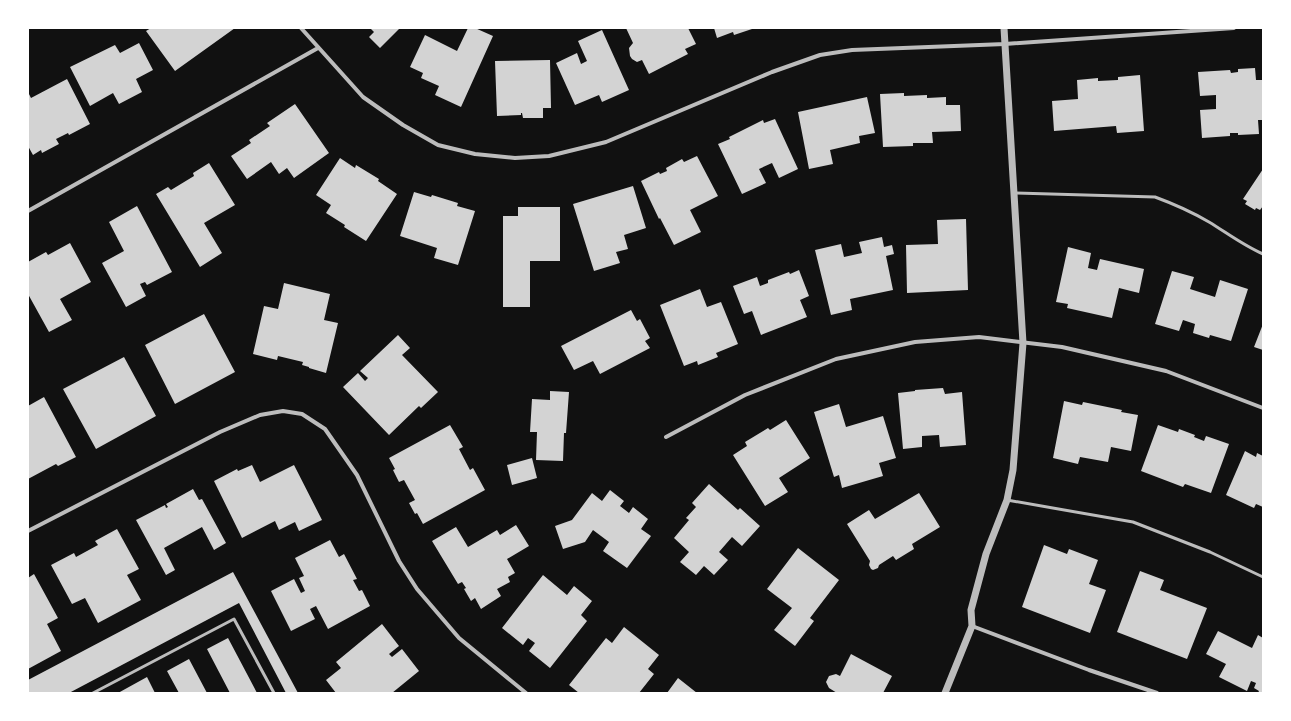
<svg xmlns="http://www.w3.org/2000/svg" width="1291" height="721" font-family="'Libre Baskerville',serif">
<rect width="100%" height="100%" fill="#111"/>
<!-- building -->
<path fill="#d3d3d3" d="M 151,28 L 235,28 L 175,71 L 146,31 Z
M 370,28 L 400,28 L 380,48 L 369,37 L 374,32 Z
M 468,28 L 475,28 L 493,36 L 461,107 L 435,95 L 439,86 L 421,78 L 423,73 L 410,67 L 425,35 L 457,51 Z
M 626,28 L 688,28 L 696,44 L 685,49 L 688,54 L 649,74 L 642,60 L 637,62 L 632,59 L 630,56 L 629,48 L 633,43 Z
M 714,28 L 755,28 L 734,35 L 733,32 L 717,38 Z
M 602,30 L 629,90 L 602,102 L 599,95 L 575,105 L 556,63 L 577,53 L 581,64 L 587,61 L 578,41 Z
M 139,43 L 153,70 L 136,79 L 142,92 L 119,104 L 113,93 L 90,106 L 70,67 L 115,45 L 120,53 Z
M 550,60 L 551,108 L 543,108 L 543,118 L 523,118 L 522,113 L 521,113 L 521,115 L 497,116 L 495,61 Z
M 1255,68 L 1256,80 L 1262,80 L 1263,120 L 1258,120 L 1259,134 L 1238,135 L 1238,133 L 1230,133 L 1230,136 L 1202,138 L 1200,110 L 1216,109 L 1216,95 L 1200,96 L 1198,72 L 1230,70 L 1231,73 L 1238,72 L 1238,69 Z
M 1140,75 L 1144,131 L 1117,133 L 1116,126 L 1054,131 L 1052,101 L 1078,99 L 1077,80 L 1098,78 L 1098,81 L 1118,80 L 1118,77 Z
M 67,79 L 90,124 L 69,135 L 68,133 L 56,139 L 59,144 L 42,153 L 41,150 L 33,155 L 28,146 L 28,92 L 31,98 Z
M 904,93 L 904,96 L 927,95 L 927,98 L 946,97 L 946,105 L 960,105 L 961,131 L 932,132 L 933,143 L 913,143 L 913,146 L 883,147 L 880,94 Z
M 867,97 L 875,133 L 859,136 L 860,143 L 830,150 L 833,164 L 809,169 L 798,112 Z
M 295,104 L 329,153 L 294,178 L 287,168 L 279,174 L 271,162 L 247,179 L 231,156 L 251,143 L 249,140 L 270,126 L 267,123 Z
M 775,119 L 798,169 L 779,178 L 772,163 L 759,169 L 766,183 L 742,194 L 718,144 L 730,139 L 729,137 L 763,120 L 764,123 Z
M 697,156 L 718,196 L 690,210 L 701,232 L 674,245 L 660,218 L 659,219 L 641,181 L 659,172 L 660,174 L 667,171 L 666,168 L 682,159 L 684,162 Z
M 340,158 L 355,168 L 356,165 L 379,179 L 378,181 L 397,194 L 366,241 L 344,227 L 345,225 L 326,213 L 331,205 L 316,195 Z
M 209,163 L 235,205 L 204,223 L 222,253 L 200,267 L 156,194 L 168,187 L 171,190 L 194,176 L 193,173 Z
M 1263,169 L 1263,206 L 1260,210 L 1256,208 L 1255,210 L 1245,204 L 1247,201 L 1243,199 Z
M 633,186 L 646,228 L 624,235 L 628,249 L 616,252 L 620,263 L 594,271 L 573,204 Z
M 414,192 L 431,197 L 432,195 L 458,203 L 457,206 L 475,211 L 458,265 L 434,258 L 437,248 L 400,236 Z
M 137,206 L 172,272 L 147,285 L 145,282 L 140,284 L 146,296 L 126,307 L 102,263 L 124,251 L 109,222 Z
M 518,207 L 560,207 L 560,261 L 530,261 L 530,307 L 503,307 L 503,216 L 518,216 Z
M 966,219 L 968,290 L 907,293 L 906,245 L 938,244 L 937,220 Z
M 882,237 L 884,247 L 892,245 L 894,254 L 886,256 L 893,290 L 850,299 L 852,310 L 831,315 L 815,250 L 841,244 L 844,257 L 862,253 L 859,242 Z
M 70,243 L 91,282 L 60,299 L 72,320 L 49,332 L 28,294 L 28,262 L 46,252 L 48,255 Z
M 1068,247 L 1091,253 L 1088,268 L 1097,270 L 1100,259 L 1144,269 L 1139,293 L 1119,288 L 1112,318 L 1067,308 L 1068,304 L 1056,302 Z
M 799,270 L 809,296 L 800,300 L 807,317 L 761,335 L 752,311 L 744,314 L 733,286 L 757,277 L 760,286 L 768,283 L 768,280 L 789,272 L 790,274 Z
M 1172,271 L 1194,277 L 1190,289 L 1215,297 L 1220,280 L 1248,289 L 1231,341 L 1210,335 L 1209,338 L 1193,333 L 1195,324 L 1183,320 L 1179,331 L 1155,324 Z
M 284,283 L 330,294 L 324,320 L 338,323 L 326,373 L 309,368 L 309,367 L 302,365 L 303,362 L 278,356 L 277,360 L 253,354 L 264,306 L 278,309 Z
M 700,289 L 707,307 L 721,302 L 738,344 L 716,353 L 718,357 L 698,365 L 697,361 L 684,366 L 660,305 Z
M 631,310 L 637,321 L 640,319 L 650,338 L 645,341 L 650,348 L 600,374 L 593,361 L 574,370 L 561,346 Z
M 204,314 L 235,372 L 175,404 L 145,345 Z
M 1263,324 L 1263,350 L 1254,347 Z
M 398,335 L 410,348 L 402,355 L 438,392 L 421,408 L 419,406 L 389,435 L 343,387 L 358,373 L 365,381 L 368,378 L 360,371 Z
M 124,357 L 156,416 L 96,449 L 63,389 Z
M 943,388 L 945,394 L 962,392 L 966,445 L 940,447 L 939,435 L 922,436 L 922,447 L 903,449 L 898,393 L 915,391 L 915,390 Z
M 550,391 L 569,392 L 566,433 L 564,433 L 563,461 L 536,460 L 537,432 L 530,432 L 532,399 L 550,400 Z
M 44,397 L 76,457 L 58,466 L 56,464 L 28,479 L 28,406 Z
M 1064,401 L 1082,405 L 1083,402 L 1122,410 L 1121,412 L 1138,415 L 1131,451 L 1111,447 L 1108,462 L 1080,457 L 1078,464 L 1053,458 Z
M 839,404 L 846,427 L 883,416 L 896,458 L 879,463 L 883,476 L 842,488 L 839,475 L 834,477 L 814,412 Z
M 786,420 L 810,458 L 779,478 L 788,492 L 765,506 L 733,455 L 747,446 L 745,442 L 768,428 L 770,430 Z
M 450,425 L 463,447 L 459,449 L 470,470 L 473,468 L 485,490 L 423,524 L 417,513 L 415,514 L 409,503 L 415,500 L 404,480 L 399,482 L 393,470 L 395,469 L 389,458 Z
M 1158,425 L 1178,432 L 1179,429 L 1195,435 L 1194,437 L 1204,441 L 1206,436 L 1229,444 L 1211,493 L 1185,484 L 1183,487 L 1141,471 Z
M 1245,451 L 1256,457 L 1257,453 L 1263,456 L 1263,507 L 1256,504 L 1254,508 L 1226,495 Z
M 532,458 L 537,478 L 512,485 L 507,465 Z
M 252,465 L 260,482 L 294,465 L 322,520 L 299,531 L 295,522 L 279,530 L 275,521 L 242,538 L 214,481 L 237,469 L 238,471 Z
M 709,484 L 738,510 L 740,508 L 760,526 L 742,546 L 732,537 L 719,552 L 728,560 L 714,575 L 704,566 L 696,575 L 680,562 L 689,552 L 674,538 L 689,520 L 686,518 L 696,507 L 692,503 Z
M 193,489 L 199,500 L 202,499 L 226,543 L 214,550 L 202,527 L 164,548 L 175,570 L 166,575 L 136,520 L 165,505 L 166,508 L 168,507 L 166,504 Z
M 610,490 L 624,501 L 620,506 L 629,513 L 633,507 L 648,519 L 641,529 L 651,536 L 627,568 L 603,551 L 609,542 L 593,530 L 585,542 L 563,549 L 555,526 L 572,520 L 592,493 L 602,501 Z
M 919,493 L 940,527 L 912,544 L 914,549 L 896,560 L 893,556 L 879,565 L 878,568 L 873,570 L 871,569 L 869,565 L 870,561 L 847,524 L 869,510 L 875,519 Z
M 516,525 L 529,546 L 507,559 L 515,573 L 508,577 L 510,582 L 497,589 L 501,596 L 481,609 L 475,598 L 471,601 L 464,589 L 466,588 L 462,582 L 458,584 L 432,541 L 456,527 L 468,547 L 497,530 L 500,535 Z
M 117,529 L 139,569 L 127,575 L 141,600 L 98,623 L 85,598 L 72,604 L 51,565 L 74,553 L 76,557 L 98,545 L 95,541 Z
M 330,540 L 339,557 L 344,554 L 357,579 L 353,580 L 359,591 L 362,590 L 370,606 L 328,629 L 316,606 L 310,609 L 315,619 L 291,631 L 271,591 L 294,579 L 301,593 L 305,591 L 299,578 L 304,576 L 295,558 Z
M 1044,545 L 1067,554 L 1069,549 L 1098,560 L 1089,584 L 1106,590 L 1090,633 L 1022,607 Z
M 798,548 L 839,580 L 810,618 L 814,621 L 795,646 L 774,630 L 792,608 L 767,589 Z
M 1140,571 L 1164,580 L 1160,590 L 1207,608 L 1187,659 L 1117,632 Z
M 233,572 L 298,693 L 286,693 L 239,603 L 69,693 L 28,693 L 28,680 Z
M 34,574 L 58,618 L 47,624 L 61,651 L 28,669 L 28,578 Z
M 543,575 L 567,595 L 574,586 L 592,601 L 581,615 L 587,621 L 550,668 L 529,651 L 535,643 L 528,638 L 523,645 L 502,628 Z
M 382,624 L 399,646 L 389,654 L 392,657 L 402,649 L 419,671 L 392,693 L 336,693 L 326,680 L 341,668 L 336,662 Z
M 624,627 L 659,655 L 648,669 L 654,674 L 639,693 L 579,693 L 569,685 L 606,638 L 612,643 Z
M 1218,631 L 1252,648 L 1258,635 L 1263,638 L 1263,693 L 1258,693 L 1259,691 L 1254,688 L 1256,683 L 1251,681 L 1247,691 L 1219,677 L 1226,664 L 1206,654 Z
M 228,638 L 257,693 L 230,693 L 207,649 Z
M 851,654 L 892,676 L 883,693 L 837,693 L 829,688 L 826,682 L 829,676 L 836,674 L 840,676 Z
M 189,659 L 207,693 L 179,693 L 167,671 Z
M 147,677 L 155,693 L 118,693 Z
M 678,678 L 697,693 L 667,693 Z"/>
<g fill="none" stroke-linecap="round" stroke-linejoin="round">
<!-- service -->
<path stroke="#bcbcbc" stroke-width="3" d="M 1014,193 L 1155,197 C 1174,204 1192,212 1209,222 C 1227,233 1244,246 1263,254
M 1007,500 L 1133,522 L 1210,552 L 1263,577
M 93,693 L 234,619 L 274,693"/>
<!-- minor -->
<path stroke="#bcbcbc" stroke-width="4" d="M 301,28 L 363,97 L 403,125 L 438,145 L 475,154 L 515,158 L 549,156 L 606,142 L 772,72 L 820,55 L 852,50 L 1005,44 L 1234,28
M 28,211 L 318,48
M 666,437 L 745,395 L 836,359 L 915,342 L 979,337 L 1062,347 L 1166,371 L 1263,408
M 28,531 L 220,432 L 260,415 L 283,411 L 302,414 L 325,429 L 357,475 L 399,561 L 417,589 L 459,638 L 526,693
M 972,626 L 1089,670 L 1157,693"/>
<!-- tertiary -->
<path stroke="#bcbcbc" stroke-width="7" d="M 945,693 L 972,626 L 971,610 L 986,554 L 1007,500 L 1013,470 L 1023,343 L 1004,28"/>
</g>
<!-- border -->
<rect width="1291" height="721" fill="none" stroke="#ffffff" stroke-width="58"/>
</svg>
